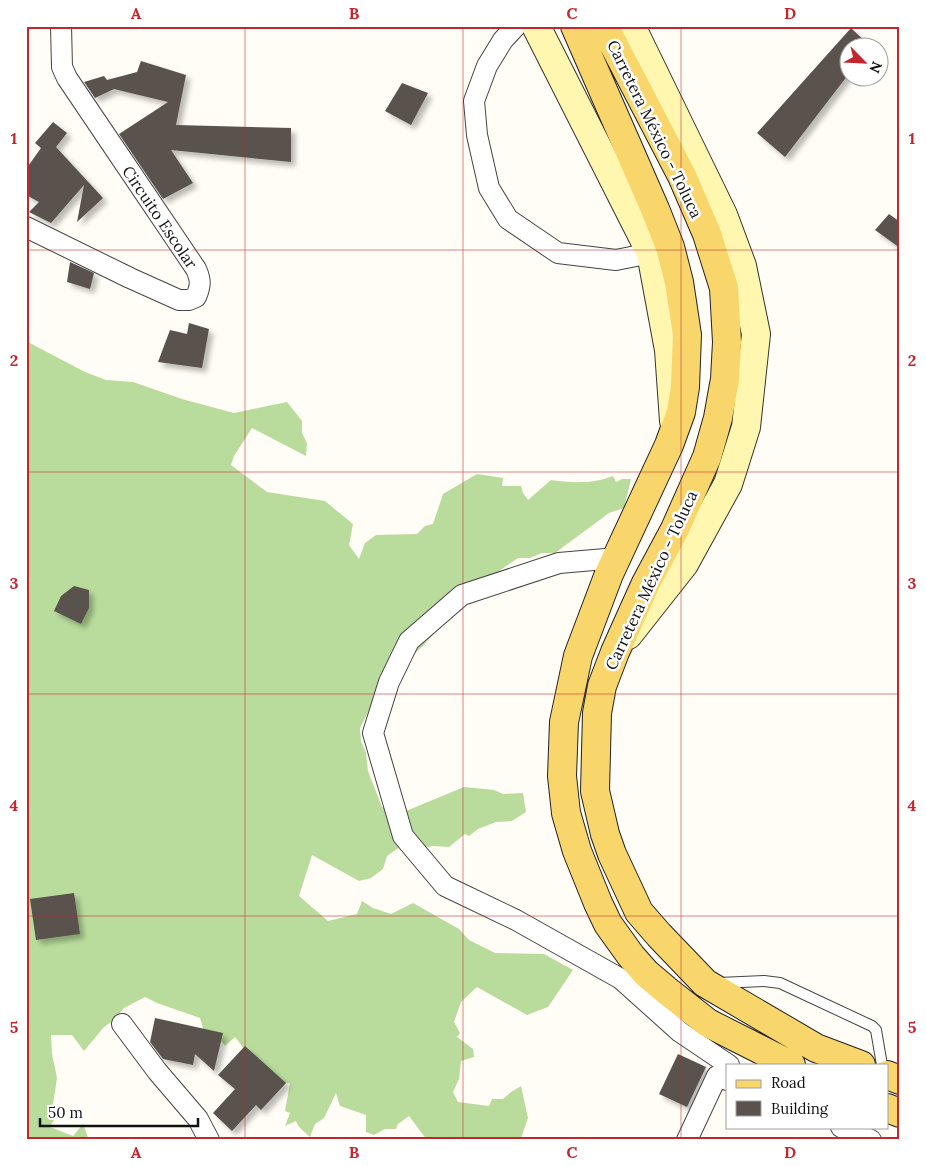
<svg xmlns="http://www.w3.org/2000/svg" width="926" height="1166" font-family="Lora,serif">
<defs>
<filter id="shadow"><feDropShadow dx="4.5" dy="4.5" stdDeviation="2.5" flood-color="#0004"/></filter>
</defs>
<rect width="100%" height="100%" fill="#fffdf5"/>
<!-- forest -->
<path fill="#b9dc9c" d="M 26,341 L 85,372 L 106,380 L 133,382 L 182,399 L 234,413 L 287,402 L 302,421 L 302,433 L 307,443 L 306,456 L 252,428 L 234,456 L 231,465 L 267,492 L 325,501 L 353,524 L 349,545 L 359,559 L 365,543 L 376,535 L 417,534 L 425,526 L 433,524 L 443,494 L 477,474 L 503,478 L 502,486 L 521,486 L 523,493 L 528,500 L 551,480 C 572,483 593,484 613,476 L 616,482 L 622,479 L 631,479 L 624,508 L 609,513 L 555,553 L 542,553 L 530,558 L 518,558 L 475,587 L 423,646 L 384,681 L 360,728 L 361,741 L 366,753 L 368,771 L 382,807 L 406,811 L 464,787 L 494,790 L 503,794 L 523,793 L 526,812 L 512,821 L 496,822 L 478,829 L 469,836 L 465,834 L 449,847 L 433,846 L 409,850 L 410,840 L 387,856 L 383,869 L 371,878 L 359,881 L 312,855 L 299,896 L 328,921 L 357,914 L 362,901 L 373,908 L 391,914 L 413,903 L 459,929 L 469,940 L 495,953 L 544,954 L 573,970 L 548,1007 L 527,1015 L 477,987 L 461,1002 L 454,1022 L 460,1033 L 457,1037 L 473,1049 L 474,1057 L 461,1061 L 459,1079 L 453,1092 L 458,1102 L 489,1106 L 492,1099 L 503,1099 L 511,1092 L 521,1086 L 528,1118 L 521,1138 L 519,1140 L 427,1140 L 409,1116 L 398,1124 L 396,1129 L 385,1129 L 374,1135 L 366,1132 L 366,1115 L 340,1106 L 336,1093 L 324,1118 L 315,1124 L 310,1137 L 299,1127 L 296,1121 L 285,1126 L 290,1113 L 285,1111 L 290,1083 L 271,1084 L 235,1037 L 225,1046 L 214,1031 L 205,1035 L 200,1018 L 157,1003 L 145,997 L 124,1008 L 114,1020 L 104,1027 L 84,1051 L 72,1035 L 51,1035 L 52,1054 L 57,1078 L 52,1111 L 55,1118 L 50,1127 L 73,1136 L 83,1124 L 89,1140 L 26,1140 Z"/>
<!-- building -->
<path fill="#5a524d" filter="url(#shadow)" d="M 851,28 L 872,48 L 848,48 L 848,75 L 785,157 L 757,133 Z
M 141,61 L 186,75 L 176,125 L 291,128 L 291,162 L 171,150 L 193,183 L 163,199 L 119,134 L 168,102 L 114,89 L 95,98 L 84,82 L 104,76 L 107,80 L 137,72 Z
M 402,83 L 428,93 L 411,125 L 385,111 Z
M 53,122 L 67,133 L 56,147 L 103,198 L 77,222 L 84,185 L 51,223 L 29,212 L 39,202 L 26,195 L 26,169 L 41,148 L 35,143 Z
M 889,214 L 900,222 L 900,248 L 875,230 Z
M 70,262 L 94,273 L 90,289 L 67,282 Z
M 189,323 L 209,329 L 202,368 L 158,362 L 170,330 L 187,334 Z
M 74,586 L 89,590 L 89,608 L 81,624 L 54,611 L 61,596 Z
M 74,893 L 80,934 L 36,940 L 30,899 Z
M 155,1018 L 223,1033 L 214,1071 L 195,1054 L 193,1065 L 163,1059 L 150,1042 Z
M 245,1046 L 286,1083 L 261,1110 L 256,1105 L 232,1131 L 213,1113 L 235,1089 L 218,1075 Z
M 678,1054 L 706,1067 L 687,1107 L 659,1094 Z"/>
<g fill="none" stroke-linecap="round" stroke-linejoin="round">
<!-- lane casing -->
<g stroke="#444" stroke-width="12">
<path id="lane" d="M 719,983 L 764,981 L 780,983 L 872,1026 L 876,1030 L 882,1065"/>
</g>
<!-- street casing -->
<g stroke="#444" stroke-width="22">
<path id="street" d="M 516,26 L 503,40 L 487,66 L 474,101 L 477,135 L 489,188 L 508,219 L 558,253 L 616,260 L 651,253
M 26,227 L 130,278 L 179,300 L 189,300 L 196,297 C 201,285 201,280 196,269 L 67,78 L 62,67 L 61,26
M 617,558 L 559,563 L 462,595 L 409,641 L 389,682 L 373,733 L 403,836 L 445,886 L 516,920 L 621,979 L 680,1032 L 729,1065
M 122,1024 L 157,1071 L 198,1119 L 209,1140
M 841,1127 L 871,1140
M 687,1140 L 717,1076 L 727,1080"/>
</g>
<!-- secondary casing -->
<g stroke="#333" stroke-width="30">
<path id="secondary" d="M 536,26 L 651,253 L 669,350 L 674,421
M 628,635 L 684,564 L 728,484 L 746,427 L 756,334 L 742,266 L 723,215 L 631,26"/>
</g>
<!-- primary casing -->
<g stroke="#222" stroke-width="30">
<path id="primary" d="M 575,26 L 655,209 L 670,247 L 679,282 L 687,335 L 685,387 L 681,412 L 669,445 L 609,574 L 578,656 L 564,722 L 562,776 L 566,813 L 577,851 L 598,903 L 608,924 L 631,956 L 646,973 L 666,990 L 708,1023 L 791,1065
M 604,26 L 682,176 L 707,234 L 724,288 L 727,342 L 725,379 L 718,418 L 707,457 L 675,529 L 646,583 L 615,652 L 602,686 L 597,713 L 595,791 L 605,834 L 612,854 L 639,912 L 659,935 L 705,983 L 816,1048 L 861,1065
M 887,1075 L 900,1080
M 887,1108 L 900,1113"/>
</g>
<!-- lane -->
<use href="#lane" stroke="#fff" stroke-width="10"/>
<!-- street -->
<use href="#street" stroke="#fff" stroke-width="20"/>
<!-- secondary -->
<use href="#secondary" stroke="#fff6b0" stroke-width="28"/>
<!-- primary -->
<use href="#primary" stroke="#f9d66b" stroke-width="28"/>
</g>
<!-- grid -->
<path fill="none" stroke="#c4262e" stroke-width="1" stroke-opacity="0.55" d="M 245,26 L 245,1140M 463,26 L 463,1140M 681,26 L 681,1140M 26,250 L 900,250M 26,472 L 900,472M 26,694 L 900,694M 26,916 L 900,916"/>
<g text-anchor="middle" stroke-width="5" stroke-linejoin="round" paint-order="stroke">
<!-- street labels -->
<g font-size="16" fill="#111" stroke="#fff">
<text transform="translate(655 129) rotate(64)" y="6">Carretera México - Toluca</text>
<text transform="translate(160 217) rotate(56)" y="6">Circuito Escolar</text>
<text transform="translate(651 580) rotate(-65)" y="6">Carretera México - Toluca</text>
</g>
</g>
<!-- border -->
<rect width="926" height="1166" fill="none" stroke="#ffffff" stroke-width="55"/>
<!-- legend -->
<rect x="726" y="1064" width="162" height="65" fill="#ffffff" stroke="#a0a0a0"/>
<rect x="736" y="1080" width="25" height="8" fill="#f9d66b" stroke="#a0a0a0"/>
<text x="771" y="1088" font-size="15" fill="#111111">Road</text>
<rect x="736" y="1101" width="25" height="15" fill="#5a524d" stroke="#a0a0a0"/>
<text x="771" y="1114" font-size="15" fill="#111111">Building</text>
<!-- north arrow -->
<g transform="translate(864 62) rotate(114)"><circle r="24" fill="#ffffff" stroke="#a0a0a0"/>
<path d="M0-4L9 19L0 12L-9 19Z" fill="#c4262e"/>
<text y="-8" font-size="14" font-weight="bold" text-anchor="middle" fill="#111111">N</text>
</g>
<!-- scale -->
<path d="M40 1118v8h158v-8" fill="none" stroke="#111111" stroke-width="2.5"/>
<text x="48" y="1118" font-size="15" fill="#111111" stroke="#ffffff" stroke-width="4" paint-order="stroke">50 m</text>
<rect x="28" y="28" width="870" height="1110" fill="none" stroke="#c4262e" stroke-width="2"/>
<g font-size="16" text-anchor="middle" font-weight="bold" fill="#c4262e">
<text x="136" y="19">A</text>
<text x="354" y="19">B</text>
<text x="572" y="19">C</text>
<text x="790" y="19">D</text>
<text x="14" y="144">1</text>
<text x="912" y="144">1</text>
<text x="14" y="366">2</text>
<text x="912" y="366">2</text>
<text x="14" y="589">3</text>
<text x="912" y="589">3</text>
<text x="14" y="811">4</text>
<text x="912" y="811">4</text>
<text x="14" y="1033">5</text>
<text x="912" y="1033">5</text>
<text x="136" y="1158">A</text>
<text x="354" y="1158">B</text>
<text x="572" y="1158">C</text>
<text x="790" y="1158">D</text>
</g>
</svg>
